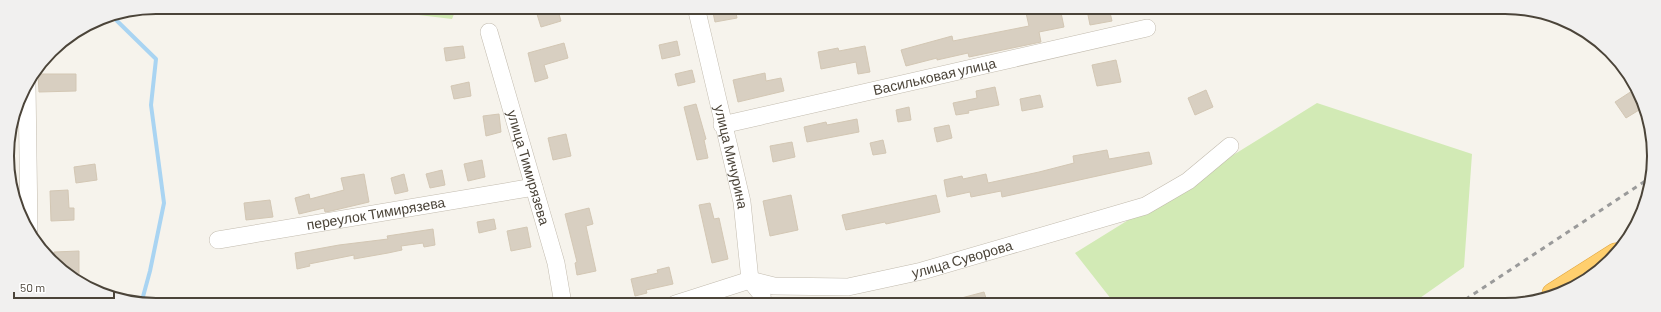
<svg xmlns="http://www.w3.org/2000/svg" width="1661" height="312" font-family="Barlow,sans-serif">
<rect width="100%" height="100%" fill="#f6f3ec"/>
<!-- green -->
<path fill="#d2eab5" d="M 352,7 L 457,7 L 452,19 Z
M 1317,103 L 1472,154 L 1464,267 L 1410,305 L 1115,304 L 1075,253 Z"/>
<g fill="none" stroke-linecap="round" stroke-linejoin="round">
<!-- stream -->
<path stroke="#a9d4f2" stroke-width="4" d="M 112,16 L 156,59 L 151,105 L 164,203 L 150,271 L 141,304"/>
</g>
<!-- building -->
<path fill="#d8cfc1" stroke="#d3c7b4" d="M 546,7 L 557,7 L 561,21 L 541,27 L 536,11 Z
M 712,8 L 735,8 L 737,18 L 715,22 Z
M 1048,8 L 1060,8 L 1064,27 L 1039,32 L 1041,42 L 969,57 L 968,53 L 937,60 L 937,58 L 906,66 L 901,50 L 952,36 L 953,41 L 1029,26 L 1026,13 Z
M 1097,8 L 1109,8 L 1112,21 L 1090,25 L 1087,10 Z
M 677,41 L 680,55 L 662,59 L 659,45 Z
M 564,43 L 568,58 L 544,65 L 548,78 L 535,82 L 528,53 Z
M 463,46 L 465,58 L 446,61 L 444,48 Z
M 865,46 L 870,72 L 858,74 L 856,62 L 821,69 L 818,52 L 838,48 L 839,51 Z
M 1116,60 L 1121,82 L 1097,86 L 1092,65 Z
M 692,70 L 695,82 L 678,86 L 675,74 Z
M 765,73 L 766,81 L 781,78 L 784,91 L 738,102 L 733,80 Z
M 38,74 L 76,74 L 76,91 L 39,92 Z
M 469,82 L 471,96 L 454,99 L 451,86 Z
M 995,87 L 999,105 L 968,111 L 969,113 L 956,115 L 953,103 L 977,98 L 976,91 Z
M 1635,89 L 1644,107 L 1626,118 L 1615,102 Z
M 1206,90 L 1213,107 L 1195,115 L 1188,98 Z
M 1040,95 L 1043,107 L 1022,111 L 1020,99 Z
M 696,104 L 706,139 L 704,140 L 708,158 L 697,160 L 684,107 Z
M 909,107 L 911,120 L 898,122 L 896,110 Z
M 499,114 L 501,132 L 486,136 L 483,116 Z
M 857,119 L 859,132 L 807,142 L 804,127 L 826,122 L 827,125 Z
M 949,125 L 952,138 L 937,142 L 934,128 Z
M 566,134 L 571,156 L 553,160 L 548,138 Z
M 883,140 L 886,153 L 873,155 L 870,143 Z
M 792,142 L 795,157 L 773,162 L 770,146 Z
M 1107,150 L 1109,159 L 1149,152 L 1152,164 L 1002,197 L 1001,191 L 971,197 L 970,192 L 947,197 L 944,180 L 962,176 L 963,179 L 986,174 L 988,183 L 1039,172 L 1074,163 L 1073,156 Z
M 482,160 L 485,177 L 468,181 L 464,164 Z
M 95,164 L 97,180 L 76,183 L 74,167 Z
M 442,170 L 445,185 L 430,188 L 426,174 Z
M 364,174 L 369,202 L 331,211 L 325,212 L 324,208 L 299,214 L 295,198 L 309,194 L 310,199 L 344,190 L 341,178 Z
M 404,174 L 408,191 L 395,194 L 391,178 Z
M 68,190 L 69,208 L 74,208 L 74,220 L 51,221 L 50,191 Z
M 791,195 L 798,230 L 770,236 L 763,201 Z
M 936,195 L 940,212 L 886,224 L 885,222 L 846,230 L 842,215 Z
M 270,200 L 273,217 L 246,220 L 244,203 Z
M 710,203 L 714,219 L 719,218 L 728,259 L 712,263 L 699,205 Z
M 589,208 L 593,224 L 586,226 L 596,271 L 577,275 L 575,263 L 577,262 L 565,214 Z
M 494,219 L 496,229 L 479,233 L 477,222 Z
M 527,227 L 531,247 L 511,251 L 507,231 Z
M 433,229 L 435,245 L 424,247 L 423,243 L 401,246 L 402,250 L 388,253 L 354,259 L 354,255 L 309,264 L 310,266 L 297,269 L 295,253 L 339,245 L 388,239 L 387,236 Z
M 79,251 L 79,281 L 54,262 L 54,252 Z
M 669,267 L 673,284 L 646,290 L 647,293 L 635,296 L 631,279 L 658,273 L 657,270 Z
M 984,292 L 988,304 L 950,304 L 950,301 Z"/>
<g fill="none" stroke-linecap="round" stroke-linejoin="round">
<!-- minor casing -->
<g stroke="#c2bbae" stroke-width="18">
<g id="minor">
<path id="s1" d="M 696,7 L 742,202 L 750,280 L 762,295 L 763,304"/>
<path id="s2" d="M 489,32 L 556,263 L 563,304"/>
<path d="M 27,84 L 29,229"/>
<path id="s3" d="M 722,125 L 1147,28"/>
<path id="s4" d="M 218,240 L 534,187"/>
<path id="s5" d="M 675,304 L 750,280 L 774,286 L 848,287 L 922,271 L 1145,206 L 1188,181 L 1230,146"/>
</g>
</g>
<!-- highway casing -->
<g stroke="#e0a43c" stroke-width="23">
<path id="highway" d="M 1553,294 L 1616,254"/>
</g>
<!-- minor -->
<use href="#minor" stroke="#fff" stroke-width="17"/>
<!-- highway -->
<use href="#highway" stroke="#ffcf6e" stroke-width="22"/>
<!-- rail -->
<path stroke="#9a9a9a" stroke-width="3" stroke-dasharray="5 5" stroke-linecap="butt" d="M 1457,305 L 1653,176"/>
</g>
<g text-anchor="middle" stroke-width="3.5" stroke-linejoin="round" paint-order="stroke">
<!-- street labels -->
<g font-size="14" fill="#4b4439" stroke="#fff">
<text dy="5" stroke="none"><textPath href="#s3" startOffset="218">Васильковая улица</textPath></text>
<text dy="5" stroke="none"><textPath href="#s1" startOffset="154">улица Мичурина</textPath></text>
<text dy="5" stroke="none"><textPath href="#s2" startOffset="141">улица Тимирязева</textPath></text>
<text dy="5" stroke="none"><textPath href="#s4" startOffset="160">переулок Тимирязева</textPath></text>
<text dy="5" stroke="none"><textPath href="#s5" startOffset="295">улица Суворова</textPath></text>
</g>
</g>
<!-- crop -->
<path d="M0 0H1661V312H0ZM156 14H1505A142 142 0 0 1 1647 156V156A142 142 0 0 1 1505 298H156A142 142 0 0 1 14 156V156A142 142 0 0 1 156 14Z" fill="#f1f0ef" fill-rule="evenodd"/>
<path fill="none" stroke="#4b4439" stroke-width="2" d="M156 14H1505A142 142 0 0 1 1647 156V156A142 142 0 0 1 1505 298H156A142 142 0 0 1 14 156V156A142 142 0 0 1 156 14Z"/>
<!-- scale -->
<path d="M14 292v6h100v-6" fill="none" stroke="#4b4439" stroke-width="2"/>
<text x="20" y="292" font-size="12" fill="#4b4439" stroke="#ffffff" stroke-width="3" paint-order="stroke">50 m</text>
</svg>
